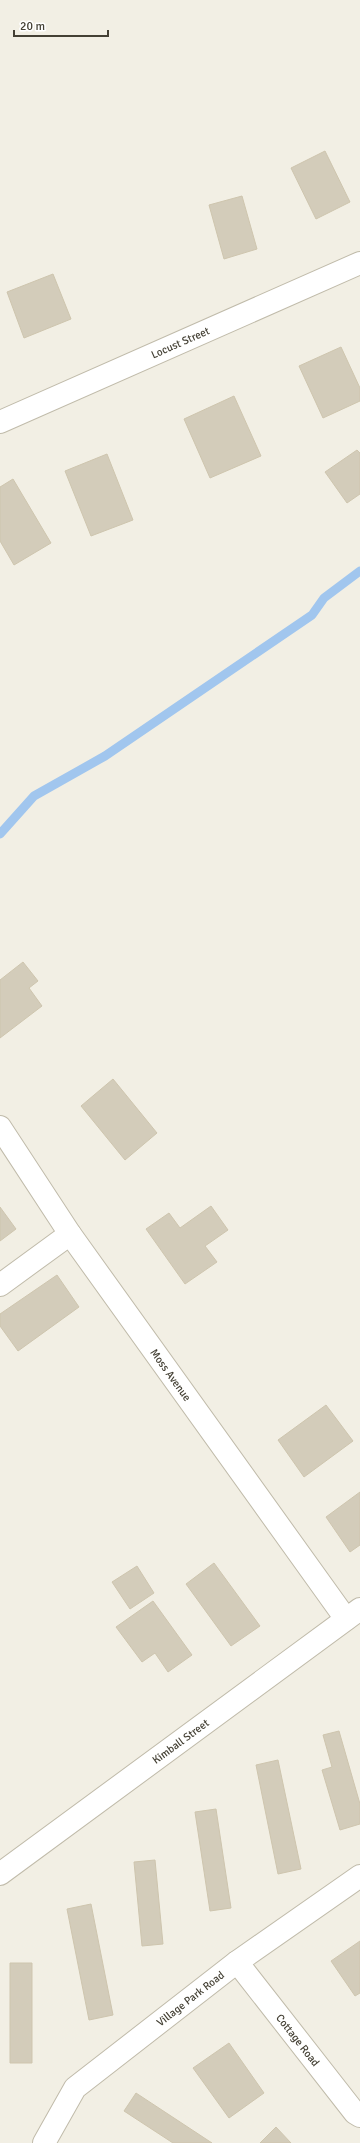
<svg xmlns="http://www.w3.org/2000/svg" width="360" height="2143" font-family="Signika,sans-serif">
<rect width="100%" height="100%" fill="#f2efe4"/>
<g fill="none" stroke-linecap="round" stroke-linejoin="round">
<!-- stream -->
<path stroke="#a1c6ee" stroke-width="9" d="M 0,834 L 34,796 L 105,756 L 312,615 L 324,598 L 360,571"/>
</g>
<!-- building -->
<path fill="#d3ccba" stroke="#cec5ae" d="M 325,151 L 350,202 L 316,219 L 291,168 Z
M 242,196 L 257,249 L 224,259 L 209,205 Z
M 53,274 L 71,319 L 24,338 L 7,292 Z
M 341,347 L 360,388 L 360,401 L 323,418 L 299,366 Z
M 234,396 L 261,456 L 210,478 L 184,419 Z
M 357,450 L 360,453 L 360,494 L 347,503 L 325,472 Z
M 107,454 L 133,520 L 91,536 L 65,471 Z
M 13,479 L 51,543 L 14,565 L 0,541 L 0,487 Z
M 23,962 L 38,981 L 29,988 L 42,1006 L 0,1038 L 0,980 Z
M 113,1079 L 157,1133 L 125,1160 L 81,1106 Z
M 211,1206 L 228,1230 L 205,1246 L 217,1262 L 185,1284 L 146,1229 L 169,1213 L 180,1228 Z
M 0,1207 L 16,1229 L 0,1241 Z
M 57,1275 L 79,1307 L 18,1351 L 0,1326 L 0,1314 Z
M 326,1405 L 353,1441 L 304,1477 L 278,1440 Z
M 360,1492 L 360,1545 L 350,1552 L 326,1517 Z
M 214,1563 L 260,1626 L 231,1646 L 186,1584 Z
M 137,1566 L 154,1593 L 130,1609 L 112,1582 Z
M 153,1601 L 192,1655 L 168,1672 L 155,1653 L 142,1662 L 116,1627 Z
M 339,1731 L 360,1804 L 360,1824 L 340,1830 L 322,1770 L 332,1767 L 323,1735 Z
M 278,1760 L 301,1869 L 278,1874 L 256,1765 Z
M 216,1809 L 231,1908 L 210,1911 L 195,1812 Z
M 155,1860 L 163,1944 L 142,1946 L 134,1862 Z
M 91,1904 L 113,2015 L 89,2020 L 67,1909 Z
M 360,1941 L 360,1993 L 355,1996 L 331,1961 Z
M 10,1963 L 32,1963 L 32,2063 L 10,2063 Z
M 229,2043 L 264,2093 L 229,2118 L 193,2068 Z
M 136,2093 L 212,2143 L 173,2143 L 124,2111 Z
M 276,2127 L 291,2143 L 260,2143 Z"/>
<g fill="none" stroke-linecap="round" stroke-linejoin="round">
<!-- minor casing -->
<g stroke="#c0bbaa" stroke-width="24">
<g id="minor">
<path id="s1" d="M 0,422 L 360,263"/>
<path id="s2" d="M 0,1127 L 70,1234 L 346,1619"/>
<path d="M 0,1285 L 70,1234"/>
<path id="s3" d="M 0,1874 L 360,1609"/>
<path id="s4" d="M 237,1962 L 355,2113 L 360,2116"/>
<path id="s5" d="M 44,2143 L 75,2088 L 237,1962 L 360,1876"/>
</g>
</g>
<!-- minor -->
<use href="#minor" stroke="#fff" stroke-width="22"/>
</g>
<g text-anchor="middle" stroke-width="4" stroke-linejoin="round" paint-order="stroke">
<!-- street labels -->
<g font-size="11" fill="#444034" stroke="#fff">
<text dy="4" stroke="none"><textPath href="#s1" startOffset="197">Locust Street</textPath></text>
<text dy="4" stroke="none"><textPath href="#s2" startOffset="301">Moss Avenue</textPath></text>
<text dy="4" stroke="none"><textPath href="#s3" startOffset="224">Kimball Street</textPath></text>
<text dy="4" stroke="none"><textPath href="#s5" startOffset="209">Village Park Road</textPath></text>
<text dy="4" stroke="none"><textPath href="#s4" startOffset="99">Cottage Road</textPath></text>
</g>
</g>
<!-- scale -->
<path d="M14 30v6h94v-6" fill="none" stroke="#444034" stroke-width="2"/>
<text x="20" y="30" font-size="12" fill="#444034" stroke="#ffffff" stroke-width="3" paint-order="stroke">20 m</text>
</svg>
